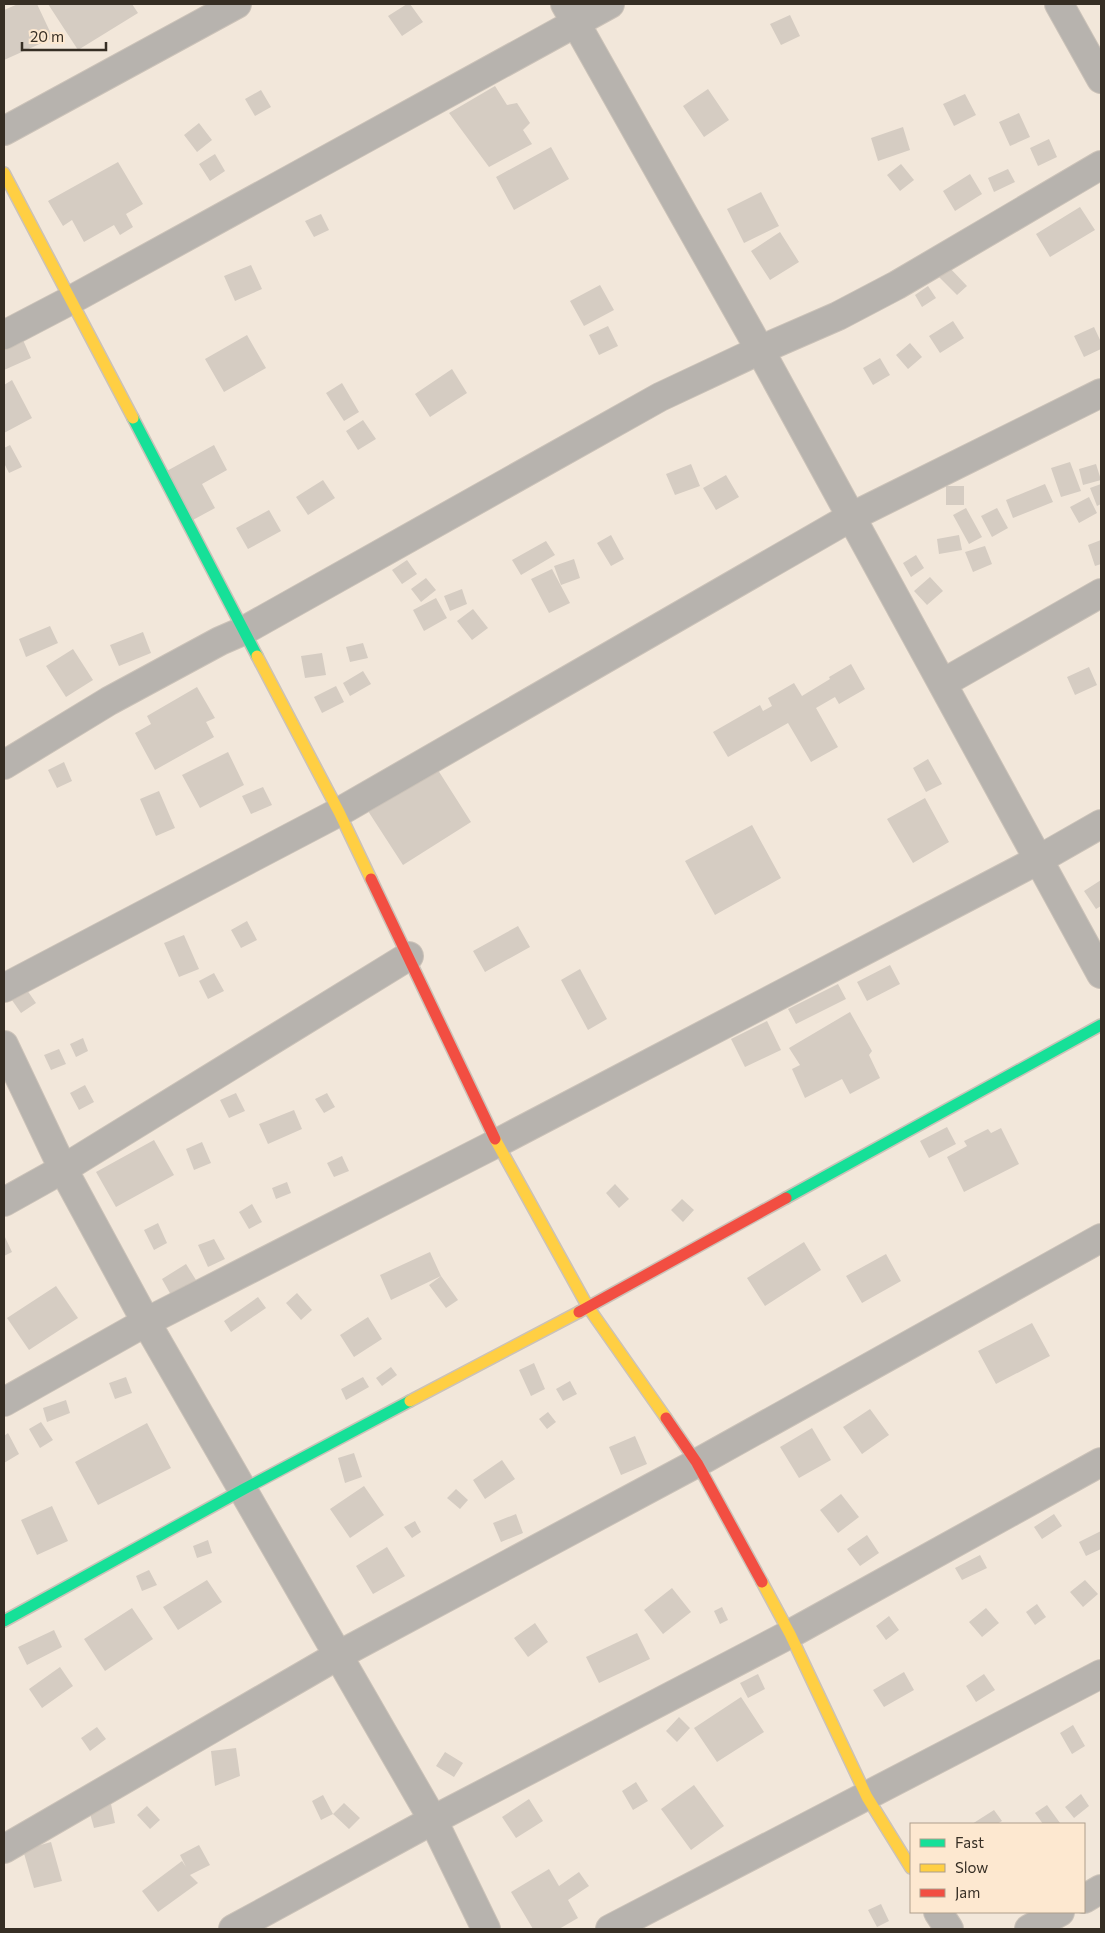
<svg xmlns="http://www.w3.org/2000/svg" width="1105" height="1933" font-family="Commissioner,sans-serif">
<rect width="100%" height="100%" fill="#f2e7da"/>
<!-- building -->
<path fill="#d5ccc2" d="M 18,4 L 37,4 L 53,38 L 4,60 L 4,10 Z
M 48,4 L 132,4 L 138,13 L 78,50 Z
M 407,4 L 410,4 L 423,22 L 402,36 L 388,16 Z
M 790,15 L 800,36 L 781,45 L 770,24 Z
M 495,86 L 507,105 L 517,103 L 530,123 L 523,130 L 532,144 L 489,167 L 449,113 Z
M 708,89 L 729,120 L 704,137 L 683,106 Z
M 261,90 L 271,107 L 255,116 L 245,99 Z
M 965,94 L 976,115 L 954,126 L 943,104 Z
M 1019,113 L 1030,137 L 1010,146 L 999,122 Z
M 199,123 L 212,140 L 197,152 L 184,135 Z
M 903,127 L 910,150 L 878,161 L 871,138 Z
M 1049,139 L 1057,157 L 1038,166 L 1030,148 Z
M 551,147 L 569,179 L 514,210 L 496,177 Z
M 215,154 L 225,171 L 210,181 L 199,164 Z
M 118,162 L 143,204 L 126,214 L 133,227 L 120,235 L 114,225 L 84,242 L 72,220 L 63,226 L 48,201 Z
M 901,164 L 914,180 L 900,191 L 887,175 Z
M 1008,169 L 1015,182 L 994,192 L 988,178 Z
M 970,174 L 982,194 L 955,211 L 943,191 Z
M 761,192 L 779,226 L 744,243 L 727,209 Z
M 1080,207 L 1095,230 L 1050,257 L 1036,234 Z
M 321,214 L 329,230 L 314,237 L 305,221 Z
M 780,232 L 799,262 L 770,280 L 751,251 Z
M 251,265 L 262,289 L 235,301 L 224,276 Z
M 948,266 L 967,286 L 957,295 L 938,276 Z
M 600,285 L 614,310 L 584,326 L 570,301 Z
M 928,286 L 936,298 L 922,307 L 915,295 Z
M 953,321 L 964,338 L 940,353 L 929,336 Z
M 608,326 L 618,346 L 599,355 L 589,335 Z
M 1094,327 L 1101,342 L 1101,349 L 1084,357 L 1074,336 Z
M 247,335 L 266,368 L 224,392 L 205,359 Z
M 23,340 L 31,358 L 4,370 L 4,349 Z
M 910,343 L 922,357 L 908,369 L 896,355 Z
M 880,358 L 890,375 L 873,385 L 863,368 Z
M 452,369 L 467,393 L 430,417 L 415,394 Z
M 12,380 L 32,418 L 4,433 L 4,385 Z
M 342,383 L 359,412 L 344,421 L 326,393 Z
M 363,420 L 376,439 L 358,450 L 346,431 Z
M 10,445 L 22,467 L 9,473 L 4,463 L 4,448 Z
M 214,445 L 227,470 L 202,484 L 215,508 L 191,521 L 165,472 Z
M 1070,462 L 1081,491 L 1061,497 L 1051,468 Z
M 691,464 L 700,486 L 675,495 L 666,474 Z
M 1096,464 L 1101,480 L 1083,485 L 1079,469 Z
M 726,475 L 739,497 L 716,510 L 703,488 Z
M 323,480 L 335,498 L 308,515 L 296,497 Z
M 1045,484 L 1053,502 L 1013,518 L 1006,500 Z
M 1101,484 L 1101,504 L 1097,506 L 1090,488 Z
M 946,486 L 964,486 L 964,505 L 946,505 Z
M 1089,497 L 1097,513 L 1079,523 L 1070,507 Z
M 966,508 L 982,537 L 969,544 L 953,515 Z
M 997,508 L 1008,528 L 992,537 L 981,516 Z
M 269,510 L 281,531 L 248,549 L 236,528 Z
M 611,535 L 624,559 L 611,566 L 597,543 Z
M 959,535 L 962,550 L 939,554 L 937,539 Z
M 1101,540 L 1101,564 L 1095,566 L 1088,545 Z
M 546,541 L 555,555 L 521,575 L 512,560 Z
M 985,546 L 992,564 L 973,572 L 965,552 Z
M 916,555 L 924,568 L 911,577 L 903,563 Z
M 574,559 L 580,578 L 561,585 L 554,566 Z
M 407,560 L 417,574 L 402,584 L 392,570 Z
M 552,569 L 570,603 L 549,613 L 531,579 Z
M 930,577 L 943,591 L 927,605 L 914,591 Z
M 426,578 L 436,590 L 421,602 L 411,589 Z
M 462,589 L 467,604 L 450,611 L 444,596 Z
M 436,598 L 447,618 L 424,631 L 413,610 Z
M 473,609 L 488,628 L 472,640 L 457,621 Z
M 50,626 L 58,643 L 26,657 L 19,639 Z
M 143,632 L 151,653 L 119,666 L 110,645 Z
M 363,643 L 368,658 L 350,662 L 346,647 Z
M 73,649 L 93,680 L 66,697 L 46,666 Z
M 322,653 L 326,675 L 305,678 L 301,656 Z
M 851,664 L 865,689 L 839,704 L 835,697 L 816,708 L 838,747 L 811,762 L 788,723 L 728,757 L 713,732 L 760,705 L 763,711 L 772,706 L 768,698 L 794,683 L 802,696 L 830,679 L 829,677 Z
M 1089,667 L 1097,685 L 1075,695 L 1067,677 Z
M 363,671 L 371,684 L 350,696 L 343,683 Z
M 336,686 L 344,702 L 322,713 L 314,697 Z
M 197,687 L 215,718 L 206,722 L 214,737 L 155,770 L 135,733 L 151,724 L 147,716 Z
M 228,752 L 244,785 L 200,808 L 182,775 Z
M 928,759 L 942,784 L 926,792 L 913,768 Z
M 64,762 L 72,781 L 57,788 L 48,770 Z
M 436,767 L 471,822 L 403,865 L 368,811 Z
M 263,787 L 272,805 L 251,814 L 242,796 Z
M 159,791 L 175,828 L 156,836 L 140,799 Z
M 925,798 L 949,842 L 913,863 L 887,819 Z
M 752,825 L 781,878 L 715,915 L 685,861 Z
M 1101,880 L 1101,906 L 1096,909 L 1084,891 Z
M 247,921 L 257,940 L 241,948 L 231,930 Z
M 518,926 L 530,947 L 485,972 L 473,951 Z
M 184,935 L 199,969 L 179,977 L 164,943 Z
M 890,965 L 900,984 L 867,1001 L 857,982 Z
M 580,969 L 607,1019 L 588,1030 L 561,980 Z
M 214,973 L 224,991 L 208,999 L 199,981 Z
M 22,983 L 36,1003 L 21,1013 L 7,993 Z
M 838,984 L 846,999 L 796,1024 L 788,1009 Z
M 850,1012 L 872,1051 L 869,1055 L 880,1078 L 850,1094 L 842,1079 L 805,1098 L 792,1069 L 800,1065 L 789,1048 Z
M 767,1021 L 781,1050 L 745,1067 L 731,1039 Z
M 83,1038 L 88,1051 L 76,1057 L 70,1044 Z
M 59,1049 L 66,1064 L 51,1070 L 44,1055 Z
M 85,1085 L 94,1102 L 79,1110 L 70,1093 Z
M 236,1093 L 245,1111 L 229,1118 L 220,1100 Z
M 327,1093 L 335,1107 L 324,1113 L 315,1099 Z
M 294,1110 L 302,1129 L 268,1144 L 259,1124 Z
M 947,1127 L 956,1144 L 929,1158 L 920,1141 Z
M 1001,1128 L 1019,1164 L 964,1192 L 947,1157 L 967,1146 L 964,1141 L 988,1129 L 991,1133 Z
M 154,1140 L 174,1175 L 116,1207 L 96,1172 Z
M 202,1142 L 211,1163 L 194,1170 L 186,1149 Z
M 342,1156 L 349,1171 L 334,1177 L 327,1163 Z
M 287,1182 L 291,1193 L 276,1199 L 272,1188 Z
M 615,1184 L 629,1199 L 619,1208 L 606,1193 Z
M 682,1199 L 694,1210 L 683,1222 L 671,1210 Z
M 252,1204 L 262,1222 L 249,1229 L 239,1212 Z
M 158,1223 L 167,1243 L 154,1250 L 144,1230 Z
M 4,1235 L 12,1252 L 4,1256 Z
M 214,1239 L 225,1259 L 208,1267 L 198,1245 Z
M 804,1242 L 821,1270 L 765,1306 L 747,1278 Z
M 430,1252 L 441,1276 L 391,1300 L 380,1275 Z
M 886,1254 L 901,1281 L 862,1303 L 846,1276 Z
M 186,1264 L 196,1280 L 171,1295 L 162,1279 Z
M 441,1276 L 458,1300 L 446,1308 L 429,1285 Z
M 56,1286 L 78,1318 L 29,1350 L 7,1318 Z
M 297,1293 L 312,1310 L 301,1320 L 286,1303 Z
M 258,1297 L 266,1308 L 231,1332 L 224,1321 Z
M 368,1317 L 382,1339 L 354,1357 L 340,1335 Z
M 1032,1323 L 1050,1356 L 996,1384 L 978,1351 Z
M 534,1363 L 545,1389 L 531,1396 L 519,1370 Z
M 391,1367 L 397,1375 L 382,1386 L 376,1378 Z
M 126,1377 L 132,1393 L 115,1399 L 109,1383 Z
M 363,1377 L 369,1387 L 346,1400 L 341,1389 Z
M 570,1381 L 577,1394 L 563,1401 L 556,1389 Z
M 66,1400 L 70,1413 L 47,1422 L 43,1408 Z
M 870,1409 L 889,1435 L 862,1454 L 843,1427 Z
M 548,1412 L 556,1422 L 547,1429 L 539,1419 Z
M 41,1422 L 53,1440 L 40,1448 L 29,1429 Z
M 147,1423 L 171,1468 L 98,1505 L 75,1462 Z
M 812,1428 L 831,1460 L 799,1478 L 780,1447 Z
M 8,1433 L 19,1454 L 4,1463 L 4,1436 Z
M 635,1436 L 647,1464 L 621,1475 L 609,1447 Z
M 354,1453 L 362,1477 L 345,1483 L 338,1458 Z
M 502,1460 L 515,1479 L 485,1499 L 473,1480 Z
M 364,1486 L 384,1515 L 350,1538 L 330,1509 Z
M 456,1489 L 468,1500 L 460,1509 L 447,1498 Z
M 841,1494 L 859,1517 L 838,1533 L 820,1510 Z
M 52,1506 L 68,1541 L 37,1555 L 21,1520 Z
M 516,1514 L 523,1533 L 501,1542 L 493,1523 Z
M 1054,1514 L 1062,1526 L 1042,1539 L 1034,1527 Z
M 415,1521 L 421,1532 L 412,1538 L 404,1527 Z
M 1101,1531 L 1101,1549 L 1086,1556 L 1079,1542 Z
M 867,1535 L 879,1553 L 860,1566 L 847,1549 Z
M 208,1540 L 212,1553 L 197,1558 L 193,1546 Z
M 387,1547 L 405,1576 L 373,1594 L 356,1566 Z
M 980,1555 L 987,1568 L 962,1580 L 955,1568 Z
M 149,1570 L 157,1585 L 142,1591 L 136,1576 Z
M 207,1580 L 222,1602 L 178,1630 L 163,1607 Z
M 1085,1580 L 1098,1594 L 1083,1607 L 1070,1592 Z
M 672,1588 L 691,1612 L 663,1634 L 644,1610 Z
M 1037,1604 L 1046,1617 L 1035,1625 L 1026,1612 Z
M 722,1607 L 728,1620 L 720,1624 L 714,1611 Z
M 132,1608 L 153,1639 L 105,1671 L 84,1639 Z
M 986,1608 L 999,1623 L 982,1637 L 969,1622 Z
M 889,1616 L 899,1630 L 886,1640 L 876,1626 Z
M 535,1623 L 548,1642 L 528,1657 L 514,1638 Z
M 54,1630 L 62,1647 L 27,1665 L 18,1647 Z
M 637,1633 L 650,1659 L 599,1683 L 586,1657 Z
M 60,1667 L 73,1686 L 42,1708 L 29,1689 Z
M 904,1672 L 914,1690 L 884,1707 L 873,1690 Z
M 758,1674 L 765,1689 L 748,1698 L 740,1683 Z
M 984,1674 L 995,1690 L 976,1702 L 966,1686 Z
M 741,1697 L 764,1732 L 717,1762 L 694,1728 Z
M 679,1717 L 690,1728 L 677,1742 L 666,1731 Z
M 1073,1725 L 1085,1746 L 1072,1754 L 1060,1733 Z
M 97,1727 L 106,1739 L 90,1751 L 81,1738 Z
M 236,1748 L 240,1776 L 215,1786 L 211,1751 Z
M 445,1752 L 463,1763 L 454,1777 L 436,1766 Z
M 636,1782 L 648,1801 L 633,1810 L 622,1791 Z
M 694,1785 L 724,1826 L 691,1850 L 661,1809 Z
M 1081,1794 L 1089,1806 L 1074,1818 L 1065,1807 Z
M 323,1795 L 333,1814 L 321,1820 L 312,1801 Z
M 529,1799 L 543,1821 L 516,1838 L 502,1817 Z
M 344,1803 L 360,1818 L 349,1829 L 333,1814 Z
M 111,1804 L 115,1823 L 94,1828 L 89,1810 Z
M 1047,1805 L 1060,1823 L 1059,1824 L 1043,1824 L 1035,1813 Z
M 147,1806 L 160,1820 L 150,1829 L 137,1815 Z
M 994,1810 L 1002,1821 L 997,1824 L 972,1824 Z
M 51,1842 L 62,1881 L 34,1888 L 23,1850 Z
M 199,1845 L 210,1865 L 190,1875 L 198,1883 L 158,1912 L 142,1891 L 182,1861 L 186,1867 L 180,1855 Z
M 549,1869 L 559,1886 L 579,1872 L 589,1886 L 568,1900 L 578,1918 L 559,1929 L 533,1929 L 511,1892 Z
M 881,1904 L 889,1921 L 877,1927 L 868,1910 Z"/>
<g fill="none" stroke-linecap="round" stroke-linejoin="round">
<!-- street casing -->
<g stroke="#cbc2b8" stroke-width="30">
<path id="street" d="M 565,4 L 760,350 L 1101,974
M 1059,4 L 1101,79
M 4,131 L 237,4
M 4,335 L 71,300 L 610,4
M 943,683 L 1101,593
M 4,765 L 109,701 L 220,641 L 243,631 L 660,397 L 760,350 L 838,316 L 897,285 L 1101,165
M 4,988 L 339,812 L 851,517 L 1101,393
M 4,1045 L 63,1169 L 146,1322 L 433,1820 L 486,1929
M 4,1202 L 63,1169 L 409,956
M 4,1402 L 146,1322 L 497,1143 L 1038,860 L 1101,824
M 4,1849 L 337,1656 L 697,1463 L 1101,1238
M 1084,1899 L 1101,1889
M 938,1912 L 949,1929
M 233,1929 L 433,1820 L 790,1634 L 1101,1462
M 610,1929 L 1101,1674
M 1029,1929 L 1060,1912"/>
</g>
<!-- fast casing -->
<g stroke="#cbc2b8" stroke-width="14">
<path id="fast" d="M 133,418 L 257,656
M 786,1198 L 1101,1025
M 4,1621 L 244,1489 L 410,1401"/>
</g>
<!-- slow casing -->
<g stroke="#cbc2b8" stroke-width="14">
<path id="slow" d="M 4,173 L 133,418
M 257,656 L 339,812 L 371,879
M 495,1139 L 588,1307 L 666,1418
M 410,1401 L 579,1312
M 762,1582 L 790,1634 L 867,1797 L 911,1868"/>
</g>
<!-- jam casing -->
<g stroke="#cbc2b8" stroke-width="14">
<path id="jam" d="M 371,879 L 495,1139
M 579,1312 L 786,1198
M 666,1418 L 697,1463 L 762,1582"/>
</g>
<!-- street -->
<use href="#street" stroke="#b7b3ae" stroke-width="28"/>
<!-- fast -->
<use href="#fast" stroke="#16e098" stroke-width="11"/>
<!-- slow -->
<use href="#slow" stroke="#ffcf43" stroke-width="11"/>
<!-- jam -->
<use href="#jam" stroke="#f24e42" stroke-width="11"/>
</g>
<!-- border -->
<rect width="1105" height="1933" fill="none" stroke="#362e24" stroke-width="10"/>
<!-- legend -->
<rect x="910" y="1823" width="175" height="90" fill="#fde8d0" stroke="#ad9e8b"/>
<rect x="920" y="1839" width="25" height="8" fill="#16e098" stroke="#ad9e8b"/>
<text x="955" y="1848" font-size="15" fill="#362e24">Fast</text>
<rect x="920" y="1864" width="25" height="8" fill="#ffcf43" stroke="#ad9e8b"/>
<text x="955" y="1873" font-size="15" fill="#362e24">Slow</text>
<rect x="920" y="1889" width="25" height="8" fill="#f24e42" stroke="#ad9e8b"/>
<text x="955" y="1898" font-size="15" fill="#362e24">Jam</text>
<!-- scale -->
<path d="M22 42v8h84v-8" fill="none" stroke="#362e24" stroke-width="2.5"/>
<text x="30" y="42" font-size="15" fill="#362e24" stroke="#fde8d0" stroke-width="4" paint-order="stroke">20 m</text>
</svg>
